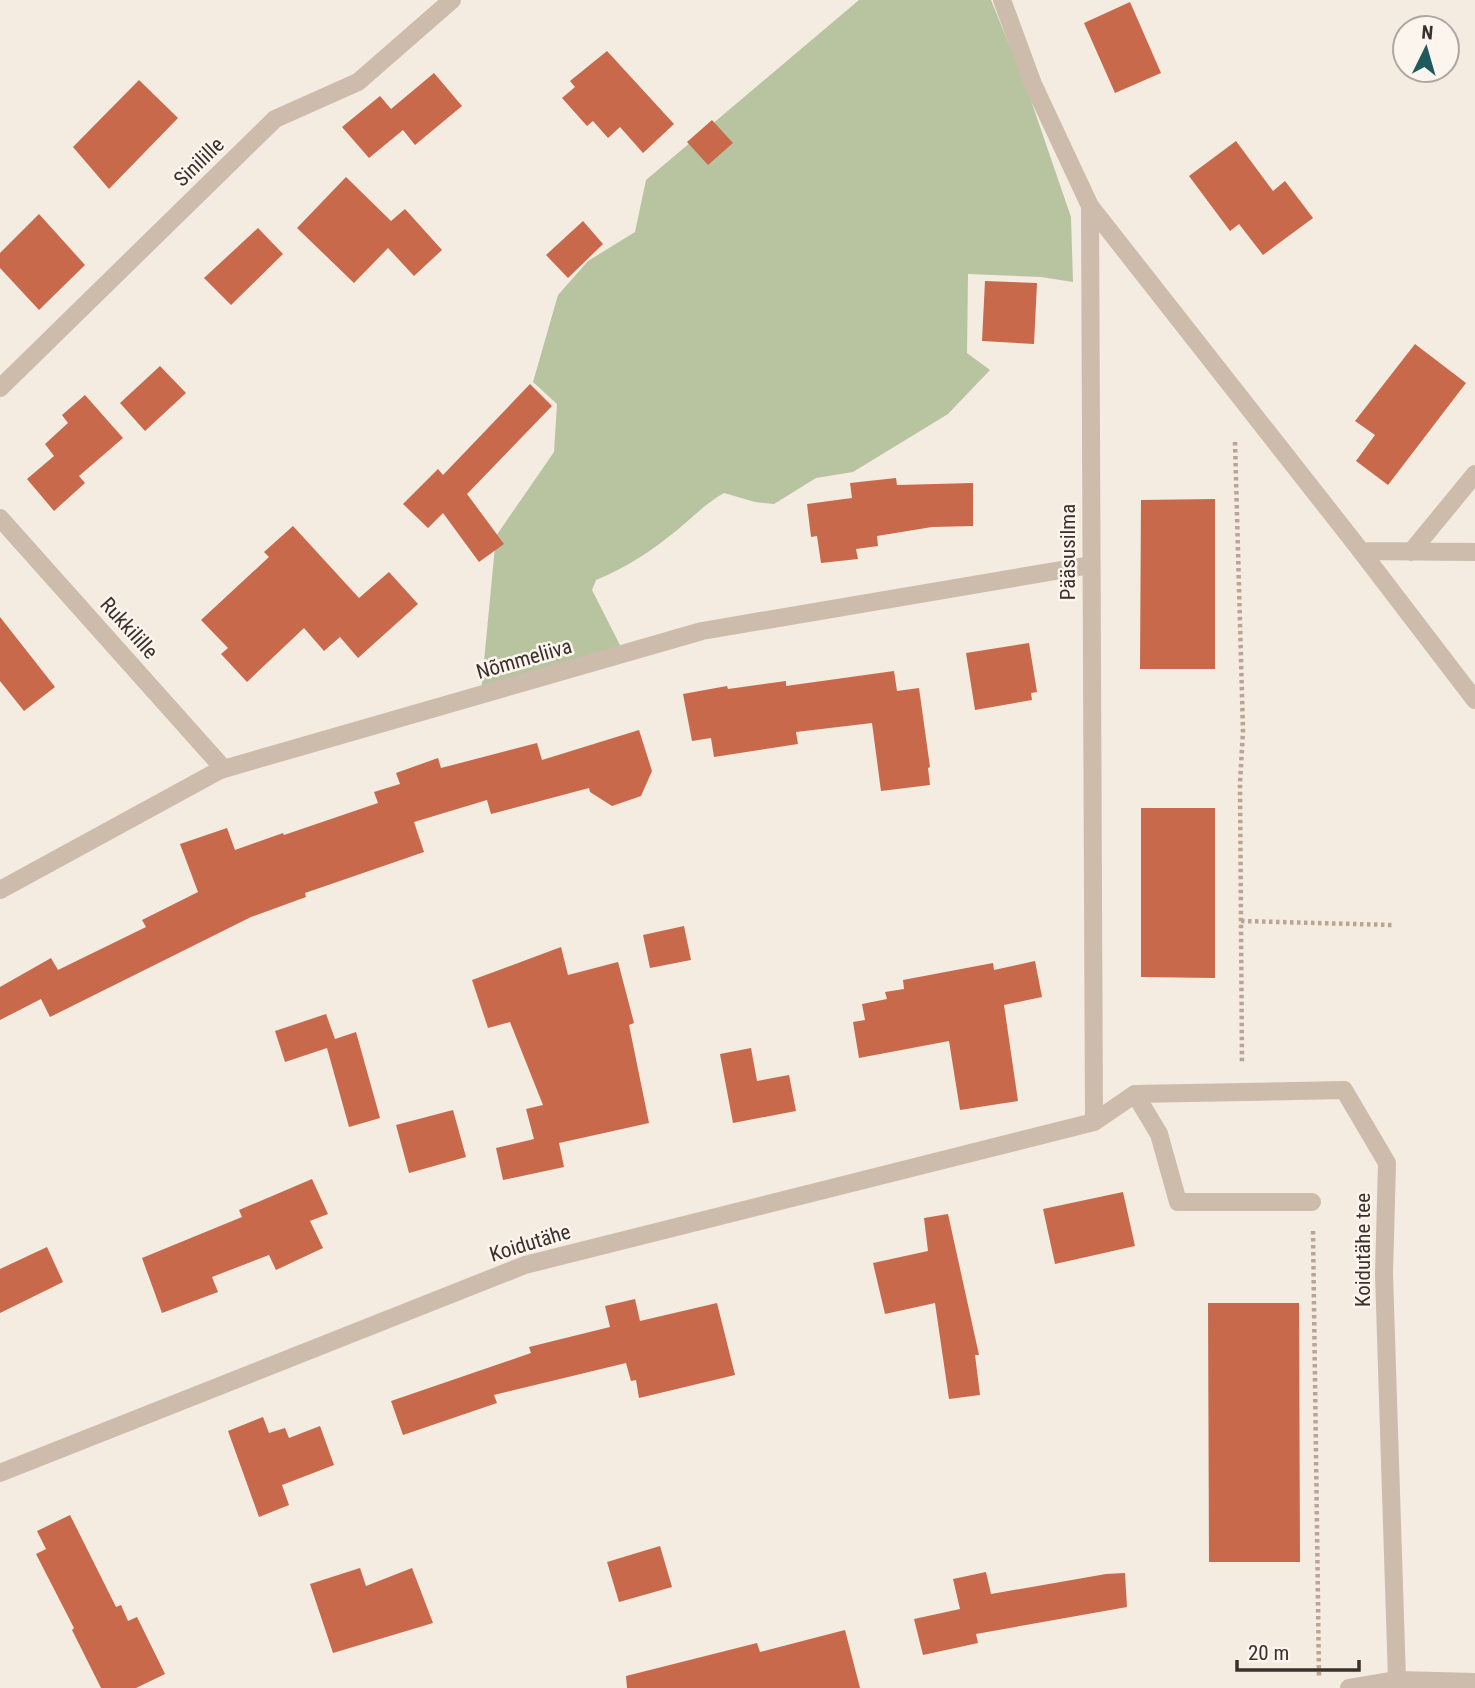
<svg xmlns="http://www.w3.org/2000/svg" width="1475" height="1688" font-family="'Roboto Condensed',sans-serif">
<rect width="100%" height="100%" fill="#f4ebe1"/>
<!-- green -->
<path fill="#b8c4a0" d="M 859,0 L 991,0 L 1026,86 L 1071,217 L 1073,282 L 1041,277 L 968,274 L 967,353 L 990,370 L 948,414 L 853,472 L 816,478 L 774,504 L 755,502 L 724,493 C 706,503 692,518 676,531 C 651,551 626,568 596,580 L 592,590 L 626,657 L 481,693 L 496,536 L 554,452 L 557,404 L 533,382 L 558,295 L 588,261 L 635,232 L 646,180 Z"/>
<!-- building -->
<path fill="#c8694b" d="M 1130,2 L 1161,73 L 1115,93 L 1084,23 Z
M 607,51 L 674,124 L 643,153 L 620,127 L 608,138 L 593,121 L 587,126 L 562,98 L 575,87 L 570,81 Z
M 434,73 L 462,106 L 415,145 L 403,130 L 369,158 L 342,127 L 380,96 L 391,109 Z
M 139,80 L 178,118 L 109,189 L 73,147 Z
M 712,120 L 733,143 L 708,165 L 687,142 Z
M 1236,141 L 1273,191 L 1285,181 L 1313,218 L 1263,255 L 1239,224 L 1230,231 L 1189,176 Z
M 346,177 L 391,221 L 405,209 L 442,250 L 414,276 L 388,248 L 354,283 L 297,228 Z
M 39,214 L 85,265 L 39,310 L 0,268 L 0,253 Z
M 583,221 L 603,244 L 568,278 L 546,255 Z
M 258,228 L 283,254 L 231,305 L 204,278 Z
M 985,281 L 1037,283 L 1034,344 L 982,341 Z
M 1415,344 L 1466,383 L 1388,485 L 1356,461 L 1375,435 L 1355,421 Z
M 160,366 L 186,393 L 145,431 L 120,403 Z
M 530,384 L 552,406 L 467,494 L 504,544 L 479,562 L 443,513 L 428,528 L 403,504 L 438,469 L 443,475 Z
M 85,395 L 123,438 L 79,476 L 85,483 L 54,511 L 27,479 L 54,456 L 45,444 L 68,423 L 62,415 Z
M 896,478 L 897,485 L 973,483 L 973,526 L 932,527 L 877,536 L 878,546 L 856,549 L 858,559 L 821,563 L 817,536 L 811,537 L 807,504 L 852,498 L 850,483 Z
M 1215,499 L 1215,669 L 1140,669 L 1141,500 Z
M 293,526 L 359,598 L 389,572 L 418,604 L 358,658 L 340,637 L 324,651 L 304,628 L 247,682 L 221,654 L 228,648 L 201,620 L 269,557 L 264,552 Z
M 0,617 L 55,687 L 24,711 L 0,681 Z
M 1029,643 L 1037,692 L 1031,693 L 1032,700 L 975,710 L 966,653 Z
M 894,671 L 897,691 L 919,688 L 930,767 L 928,768 L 930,785 L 881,791 L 872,723 L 796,732 L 798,744 L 714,757 L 711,738 L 692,741 L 683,694 L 727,686 L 728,689 L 786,681 L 786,686 Z
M 639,730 L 652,771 L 641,796 L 612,806 L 590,792 L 589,788 L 491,814 L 487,800 L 414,822 L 424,852 L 305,893 L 306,897 L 251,917 L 50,1017 L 41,999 L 0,1020 L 0,987 L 51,958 L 58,970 L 146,927 L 142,920 L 198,892 L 180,844 L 227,828 L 235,850 L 283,833 L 284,835 L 378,803 L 374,792 L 400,784 L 396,773 L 438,758 L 441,768 L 537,743 L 542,760 Z
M 1141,808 L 1215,808 L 1215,978 L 1141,977 Z
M 684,926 L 691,960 L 650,968 L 643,935 Z
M 561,947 L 568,975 L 618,962 L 634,1023 L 629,1025 L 649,1123 L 559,1143 L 564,1167 L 503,1180 L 496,1148 L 534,1139 L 526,1109 L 543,1105 L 510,1022 L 488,1028 L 472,980 Z
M 1035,961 L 1042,997 L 1004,1005 L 1018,1101 L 960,1110 L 949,1041 L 859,1058 L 853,1022 L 865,1020 L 862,1004 L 887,999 L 885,992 L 904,989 L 903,980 L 993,963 L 994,970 Z
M 326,1014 L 335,1039 L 356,1032 L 380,1118 L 349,1127 L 327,1048 L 285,1062 L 275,1031 Z
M 751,1048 L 757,1081 L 789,1075 L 796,1111 L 733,1123 L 720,1054 Z
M 453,1110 L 466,1157 L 409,1173 L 396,1125 Z
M 312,1179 L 328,1214 L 310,1221 L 323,1248 L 276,1270 L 269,1255 L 212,1277 L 218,1292 L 162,1313 L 142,1258 L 242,1217 L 239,1210 Z
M 1123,1192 L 1135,1246 L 1055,1264 L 1043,1209 Z
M 948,1214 L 979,1355 L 975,1355 L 980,1395 L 949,1399 L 935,1303 L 885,1314 L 873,1263 L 928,1251 L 924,1218 Z
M 47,1247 L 63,1282 L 0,1313 L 0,1269 Z
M 635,1299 L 640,1321 L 717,1303 L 735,1375 L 639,1398 L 636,1380 L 631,1381 L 626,1363 L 494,1395 L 497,1403 L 403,1435 L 391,1401 L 531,1353 L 529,1347 L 610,1327 L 605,1306 Z
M 1208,1303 L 1299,1303 L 1300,1562 L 1209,1562 Z
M 263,1417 L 269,1433 L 285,1428 L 289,1438 L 320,1426 L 334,1465 L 282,1485 L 289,1505 L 259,1517 L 228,1431 Z
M 70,1515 L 116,1607 L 121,1605 L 128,1621 L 137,1617 L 165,1674 L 136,1688 L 101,1688 L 72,1630 L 74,1628 L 36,1554 L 46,1549 L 37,1531 Z
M 660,1546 L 672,1587 L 619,1602 L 607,1562 Z
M 360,1568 L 366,1586 L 412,1568 L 433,1623 L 333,1653 L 310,1584 Z
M 986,1572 L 991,1594 L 1106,1574 L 1125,1573 L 1127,1607 L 976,1634 L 978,1643 L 923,1655 L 914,1619 L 960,1609 L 953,1579 Z
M 845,1630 L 860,1688 L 627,1688 L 626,1676 L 757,1643 L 760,1652 Z"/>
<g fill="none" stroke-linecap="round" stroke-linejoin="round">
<!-- path -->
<path stroke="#b9a596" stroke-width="4.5" stroke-dasharray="3.5 3.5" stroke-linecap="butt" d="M 1235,442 L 1243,731 L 1240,783 L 1242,1063
M 1241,921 L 1392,925
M 1313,1231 L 1319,1677"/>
<!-- service -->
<path stroke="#cdbbac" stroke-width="18" d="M 1361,551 L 1475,700
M 1135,1094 L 1159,1134 L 1178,1202 L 1312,1202"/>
<!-- minor -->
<path stroke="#cdbbac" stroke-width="18" d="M 1002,0 L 1033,84 L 1090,206 L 1094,1122
M 1090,206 L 1361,551 L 1475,552
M 0,388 L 275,119 L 358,82 L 452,0
M 0,518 L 224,769
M 1411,552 L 1475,474
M 0,890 L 220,770 L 702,631 L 1091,565
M 0,1473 L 525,1265 L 1094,1122 L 1135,1094 L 1344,1090 L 1387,1163 L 1384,1274 L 1397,1680
M 1349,1688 L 1397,1680 L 1475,1682"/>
</g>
<g text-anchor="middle" stroke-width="5" stroke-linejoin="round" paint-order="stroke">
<!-- street labels -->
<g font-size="21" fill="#3b302b" stroke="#fbf5ee">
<text transform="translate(199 162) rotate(-44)" y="7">Sinilille</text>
<text transform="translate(1068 552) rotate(-90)" y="7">Pääsusilma</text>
<text transform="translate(129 628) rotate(48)" y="7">Rukkilille</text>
<text transform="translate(524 659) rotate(-16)" y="7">Nõmmeliiva</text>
<text transform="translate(530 1243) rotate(-17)" y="7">Koidutähe</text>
<text transform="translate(1363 1250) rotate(-90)" y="7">Koidutähe tee</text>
</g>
</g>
<!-- north arrow -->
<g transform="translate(1426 49) rotate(5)"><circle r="33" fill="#fbf5ee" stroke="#aea6a0" stroke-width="2"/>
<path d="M0-5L12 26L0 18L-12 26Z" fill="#1f5a5e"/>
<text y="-10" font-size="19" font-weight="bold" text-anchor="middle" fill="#3b302b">N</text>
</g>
<!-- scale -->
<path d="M1237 1660v10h122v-10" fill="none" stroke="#3b302b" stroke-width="3.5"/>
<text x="1248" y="1660" font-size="21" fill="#3b302b" stroke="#fbf5ee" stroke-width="5" paint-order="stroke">20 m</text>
</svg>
